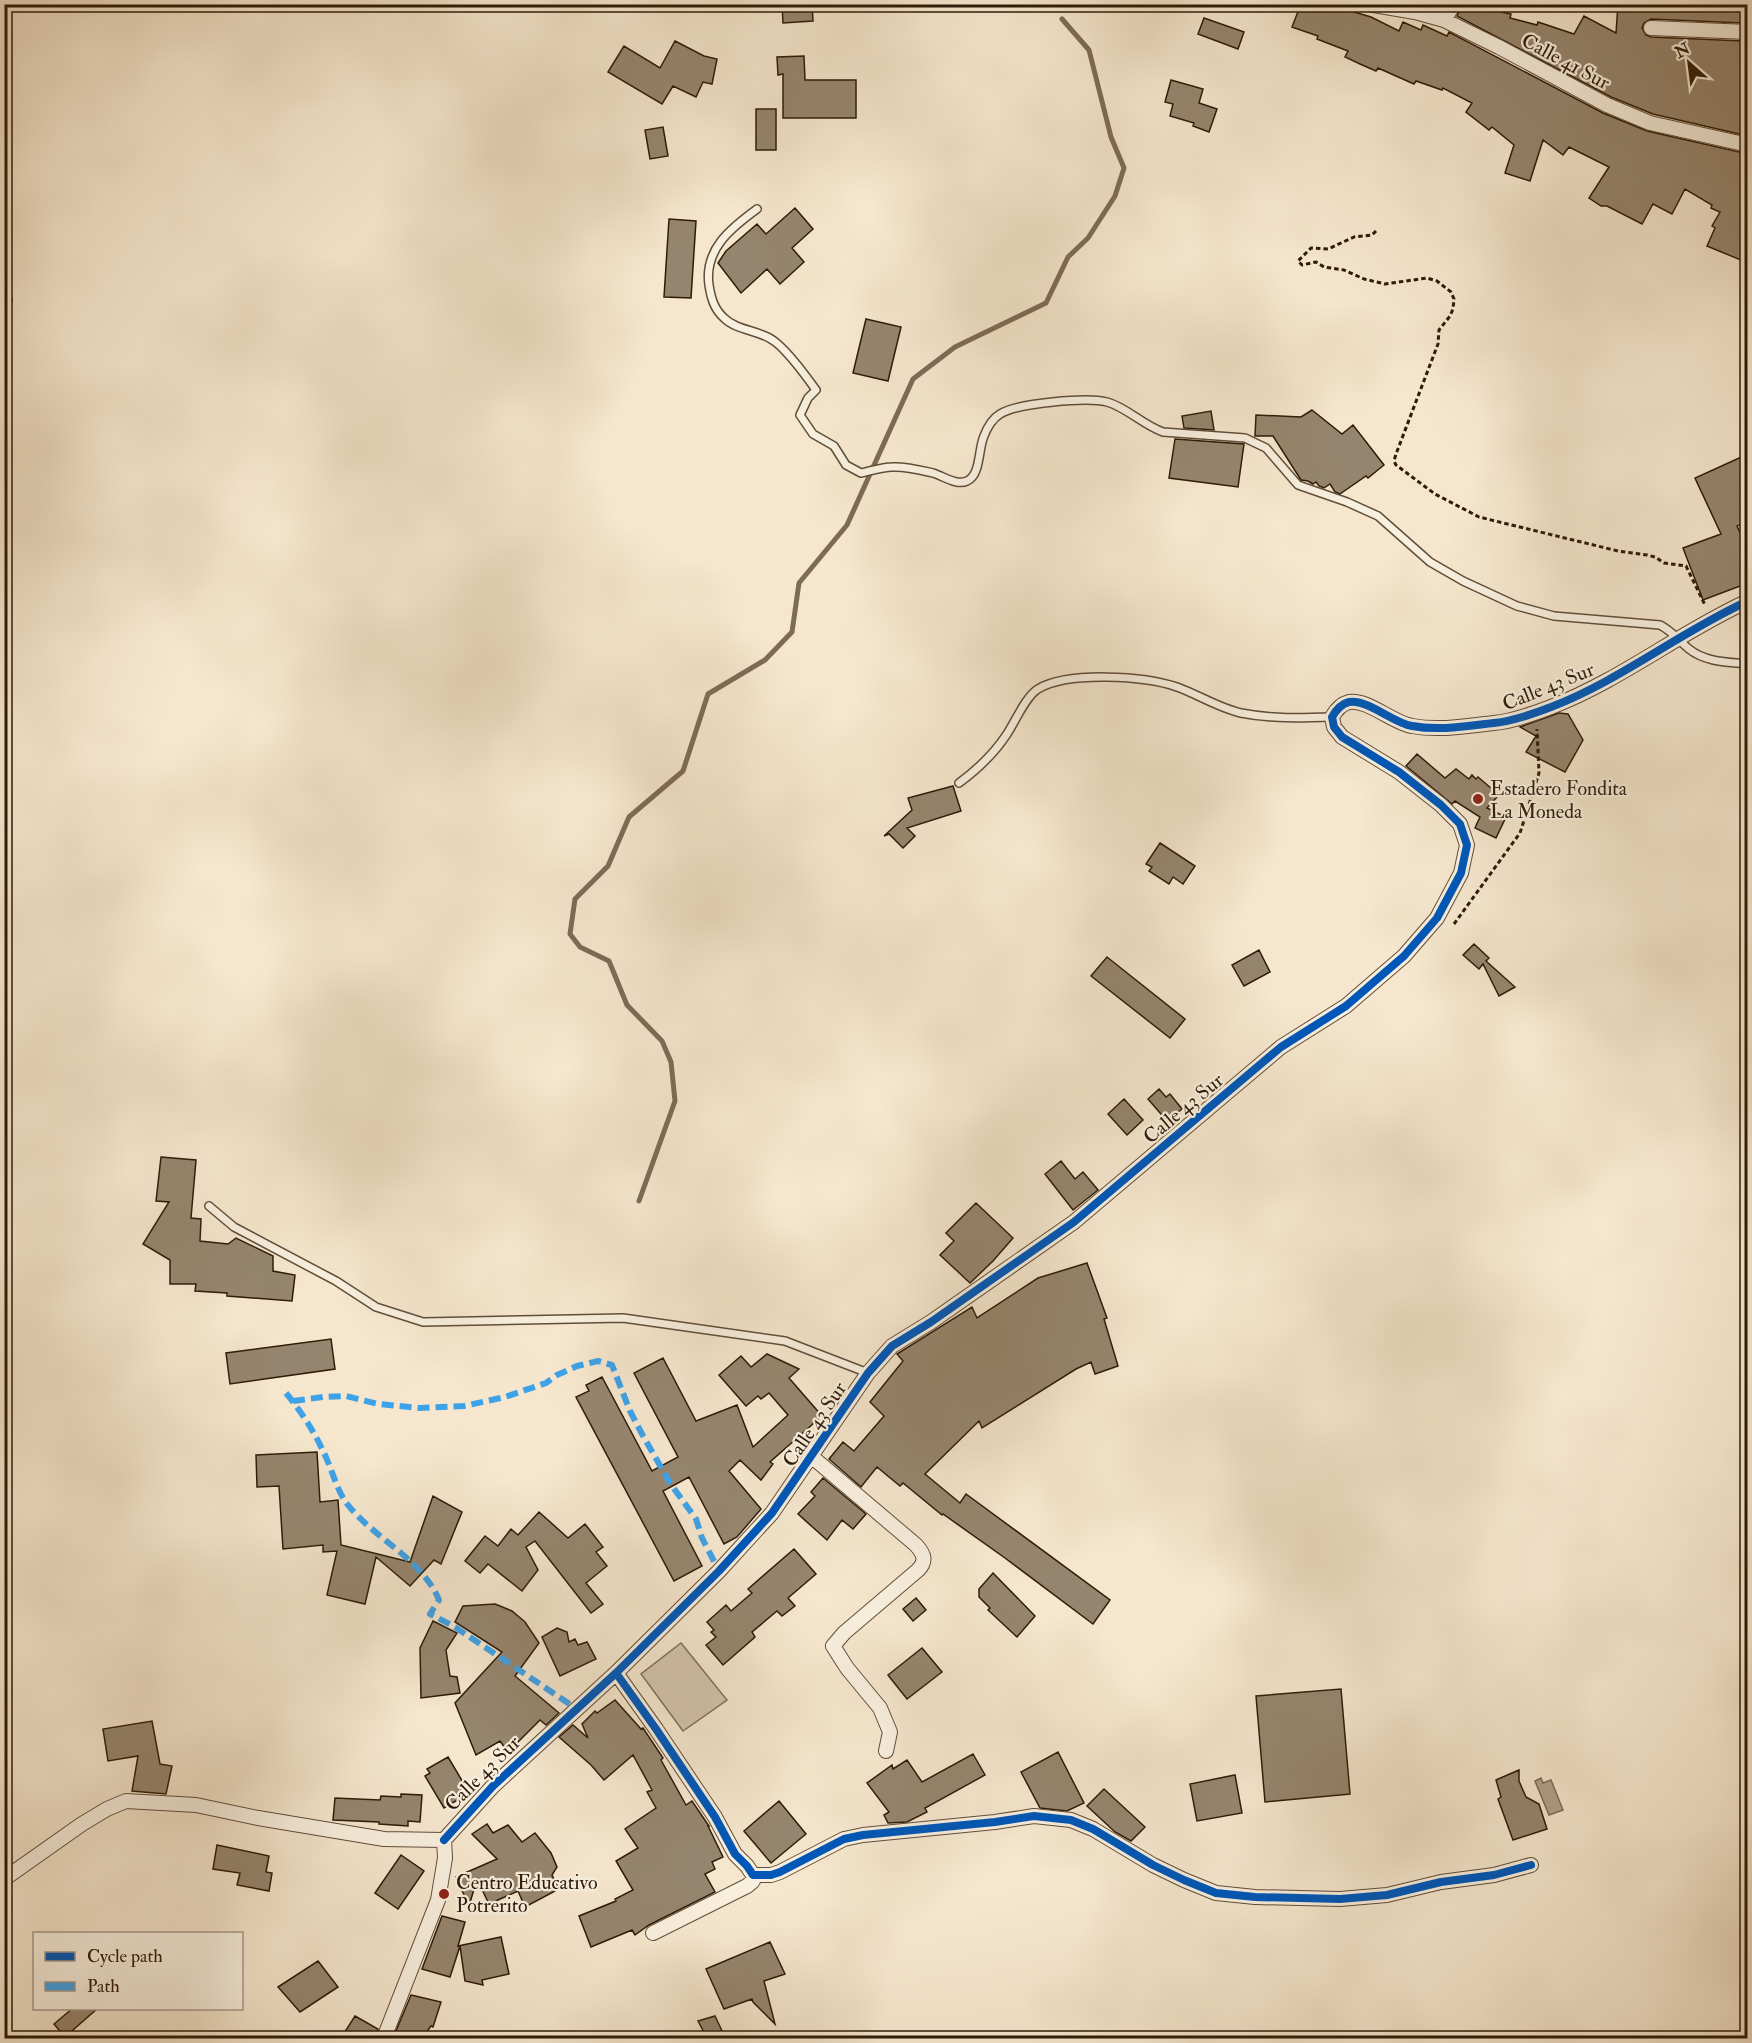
<svg xmlns="http://www.w3.org/2000/svg" width="1752" height="2043" font-family="'IM FELL Double Pica',serif">
<rect width="100%" height="100%" fill="#f5e6cd"/>
<filter id="stains"><feTurbulence type="fractalNoise" baseFrequency=".00333" numOctaves="4"/><feColorMatrix values="0 0 0 0 .2 0 0 0 0 .09 0 0 0 0 .02 0 0 0 .5 -.17"/></filter>
<radialGradient id="worn" r=".72"><stop offset=".6" stop-color="#630" stop-opacity="0"/><stop offset="1" stop-color="#630" stop-opacity=".3"/></radialGradient>
<!-- green -->
<path fill="#d3c3ac" stroke="#816f5a" stroke-width="1.5" d="M 681,1643 L 727,1700 L 683,1731 L 641,1674 Z"/>
<!-- water -->
<path fill="#b2a18a" stroke="#7e6b56" stroke-width="1.5" d="M 1541,1778 L 1543,1783 L 1551,1780 L 1563,1810 L 1549,1815 L 1535,1781 Z"/>
<g fill="none" stroke-linecap="round" stroke-linejoin="round">
<!-- stream -->
<path stroke="#7e6b56" stroke-width="5" d="M 639,1201 L 675,1101 L 671,1062 L 662,1041 L 627,1005 L 609,961 L 580,947 L 570,934 L 575,899 L 608,866 L 629,817 L 683,771 L 708,694 L 765,660 L 792,632 L 799,583 L 847,525 L 913,379 L 955,347 L 1046,303 L 1068,257 L 1088,238 L 1115,196 L 1124,168 L 1111,137 L 1089,50 L 1062,19"/>
</g>
<!-- building -->
<path fill="#96856e" stroke="#2f1b08" stroke-width="1.5" d="M 782,4 L 812,4 L 813,21 L 783,23 Z
M 1301,4 L 1327,4 L 1371,17 L 1399,31 L 1403,22 L 1421,30 L 1423,25 L 1447,36 L 1449,32 L 1603,113 L 1647,131 L 1748,154 L 1748,263 L 1707,246 L 1715,228 L 1712,226 L 1720,212 L 1711,208 L 1712,205 L 1685,189 L 1672,214 L 1653,204 L 1642,224 L 1607,206 L 1601,206 L 1589,198 L 1609,167 L 1569,147 L 1563,155 L 1543,140 L 1530,181 L 1505,173 L 1514,145 L 1492,127 L 1489,130 L 1466,112 L 1472,103 L 1443,88 L 1442,90 L 1416,81 L 1414,84 L 1378,68 L 1376,71 L 1360,64 L 1345,57 L 1348,51 L 1317,39 L 1318,36 L 1292,27 Z
M 1463,4 L 1488,4 L 1501,12 L 1511,14 L 1510,18 L 1537,25 L 1538,22 L 1574,34 L 1584,16 L 1616,33 L 1618,4 L 1743,5 L 1742,23 L 1651,19 L 1644,23 L 1642,28 L 1646,35 L 1651,37 L 1743,41 L 1745,88 L 1748,88 L 1748,136 L 1653,114 L 1611,97 L 1457,16 Z
M 1204,18 L 1244,32 L 1238,49 L 1198,34 Z
M 675,41 L 704,56 L 717,59 L 712,84 L 703,82 L 696,97 L 673,86 L 662,104 L 608,72 L 624,46 L 660,68 Z
M 804,56 L 805,80 L 856,80 L 856,118 L 783,118 L 783,74 L 778,75 L 777,57 Z
M 1171,80 L 1203,89 L 1199,103 L 1217,109 L 1209,132 L 1193,126 L 1194,123 L 1170,116 L 1173,104 L 1165,102 Z
M 756,109 L 776,109 L 776,150 L 756,150 Z
M 663,127 L 668,156 L 650,159 L 645,130 Z
M 795,208 L 813,229 L 792,248 L 804,262 L 780,284 L 767,269 L 741,293 L 718,263 L 726,251 L 757,224 L 766,234 Z
M 669,219 L 696,221 L 691,298 L 664,297 Z
M 866,319 L 901,327 L 888,381 L 853,373 Z
M 1312,410 L 1342,434 L 1353,425 L 1384,465 L 1368,478 L 1366,476 L 1340,494 L 1335,492 L 1330,484 L 1324,488 L 1319,486 L 1316,482 L 1313,484 L 1308,481 L 1301,480 L 1273,436 L 1255,436 L 1256,415 L 1301,417 Z
M 1211,411 L 1214,430 L 1184,428 L 1182,416 Z
M 1175,439 L 1244,444 L 1238,487 L 1169,478 Z
M 1748,454 L 1748,521 L 1737,526 L 1748,550 L 1748,583 L 1703,600 L 1683,548 L 1721,534 L 1695,478 Z
M 1559,713 L 1568,714 L 1583,740 L 1565,772 L 1526,752 L 1536,736 L 1520,727 Z
M 1417,754 L 1445,778 L 1456,769 L 1469,779 L 1472,775 L 1476,779 L 1478,777 L 1499,795 L 1487,808 L 1506,817 L 1496,838 L 1475,828 L 1480,817 L 1455,801 L 1452,804 L 1406,766 Z
M 953,786 L 961,811 L 907,828 L 915,836 L 903,848 L 889,834 L 884,836 L 912,810 L 908,798 Z
M 1160,843 L 1195,866 L 1183,884 L 1173,877 L 1169,884 L 1149,871 L 1152,867 L 1146,864 Z
M 1474,944 L 1489,958 L 1486,961 L 1515,987 L 1499,996 L 1483,964 L 1479,969 L 1463,955 Z
M 1259,950 L 1270,972 L 1244,986 L 1232,965 Z
M 1107,957 L 1185,1019 L 1170,1038 L 1091,976 Z
M 1159,1089 L 1166,1097 L 1170,1094 L 1182,1109 L 1167,1121 L 1148,1099 Z
M 1124,1099 L 1143,1120 L 1127,1135 L 1108,1114 Z
M 161,1157 L 196,1160 L 191,1218 L 201,1219 L 200,1241 L 228,1244 L 236,1238 L 273,1256 L 273,1271 L 295,1275 L 292,1301 L 227,1296 L 227,1293 L 195,1291 L 196,1284 L 170,1284 L 170,1260 L 143,1244 L 169,1202 L 156,1201 Z
M 1061,1161 L 1075,1179 L 1083,1172 L 1098,1190 L 1073,1210 L 1045,1174 Z
M 976,1203 L 1013,1238 L 993,1261 L 970,1283 L 940,1255 L 954,1241 L 946,1233 Z
M 1087,1263 L 1107,1318 L 1104,1319 L 1118,1366 L 1095,1374 L 1091,1362 L 1076,1369 L 982,1428 L 979,1421 L 925,1474 L 960,1503 L 966,1494 L 1110,1600 L 1093,1624 L 1005,1558 L 943,1514 L 942,1515 L 903,1483 L 900,1486 L 877,1467 L 861,1487 L 829,1459 L 843,1442 L 854,1451 L 884,1416 L 870,1402 L 903,1361 L 897,1354 L 972,1307 L 977,1318 L 1038,1278 Z
M 331,1339 L 335,1369 L 230,1384 L 226,1353 Z
M 767,1354 L 799,1369 L 789,1378 L 822,1416 L 770,1462 L 773,1464 L 761,1480 L 740,1460 L 729,1471 L 761,1509 L 737,1537 L 724,1544 L 689,1477 L 663,1491 L 702,1566 L 674,1581 L 576,1397 L 589,1391 L 586,1385 L 602,1377 L 652,1471 L 678,1457 L 634,1373 L 663,1358 L 696,1421 L 737,1405 L 753,1447 L 788,1415 L 769,1393 L 761,1399 L 758,1396 L 746,1406 L 719,1375 L 741,1356 L 751,1367 Z
M 317,1452 L 320,1502 L 338,1500 L 341,1545 L 410,1562 L 433,1496 L 462,1512 L 441,1564 L 434,1560 L 410,1586 L 376,1557 L 365,1604 L 327,1595 L 337,1551 L 323,1552 L 323,1545 L 283,1549 L 279,1486 L 257,1487 L 256,1455 Z
M 823,1478 L 866,1514 L 853,1529 L 842,1520 L 827,1540 L 798,1514 L 815,1496 L 811,1492 Z
M 539,1512 L 568,1538 L 585,1524 L 603,1547 L 596,1552 L 607,1566 L 586,1583 L 603,1604 L 591,1613 L 535,1541 L 526,1547 L 538,1570 L 522,1591 L 488,1564 L 480,1573 L 465,1561 L 485,1536 L 498,1546 L 511,1529 L 518,1535 Z
M 794,1549 L 816,1574 L 788,1598 L 795,1606 L 782,1616 L 777,1611 L 752,1632 L 755,1637 L 723,1665 L 706,1645 L 716,1637 L 711,1632 L 714,1630 L 707,1622 L 726,1605 L 731,1611 L 752,1593 L 748,1589 Z
M 993,1573 L 1035,1616 L 1017,1637 L 988,1610 L 990,1608 L 979,1597 L 979,1589 Z
M 916,1598 L 926,1610 L 913,1621 L 903,1609 Z
M 495,1604 L 512,1611 L 525,1622 L 539,1643 L 515,1676 L 559,1713 L 546,1725 L 540,1720 L 508,1752 L 500,1741 L 476,1755 L 455,1703 L 502,1652 L 455,1622 L 463,1606 Z
M 433,1621 L 457,1633 L 446,1650 L 450,1676 L 457,1677 L 460,1693 L 421,1698 L 420,1648 Z
M 557,1628 L 567,1632 L 569,1642 L 575,1639 L 578,1645 L 587,1642 L 596,1659 L 560,1676 L 542,1637 Z
M 922,1648 L 942,1672 L 907,1699 L 888,1675 Z
M 1341,1689 L 1350,1794 L 1265,1802 L 1256,1696 Z
M 615,1700 L 641,1729 L 643,1728 L 663,1758 L 661,1760 L 686,1805 L 692,1801 L 709,1826 L 708,1826 L 723,1857 L 712,1862 L 715,1869 L 705,1874 L 715,1892 L 649,1925 L 635,1935 L 632,1930 L 591,1947 L 579,1916 L 616,1901 L 615,1899 L 633,1890 L 616,1861 L 638,1848 L 625,1829 L 656,1808 L 647,1792 L 652,1790 L 633,1755 L 604,1780 L 591,1765 L 559,1737 L 573,1725 L 588,1738 L 582,1724 L 595,1711 L 597,1713 Z
M 152,1721 L 160,1764 L 172,1766 L 166,1794 L 132,1791 L 138,1756 L 108,1761 L 103,1729 Z
M 1058,1752 L 1084,1803 L 1067,1811 L 1040,1808 L 1021,1772 Z
M 973,1754 L 985,1775 L 925,1808 L 927,1812 L 907,1822 L 888,1823 L 884,1815 L 889,1812 L 867,1783 L 892,1765 L 893,1769 L 907,1760 L 922,1782 Z
M 448,1757 L 467,1789 L 459,1794 L 461,1798 L 444,1808 L 425,1776 L 430,1773 L 427,1769 Z
M 1519,1770 L 1519,1781 L 1526,1797 L 1539,1804 L 1547,1829 L 1513,1840 L 1498,1799 L 1501,1797 L 1496,1780 Z
M 1235,1775 L 1242,1813 L 1197,1821 L 1190,1784 Z
M 1104,1789 L 1145,1827 L 1131,1841 L 1115,1832 L 1087,1806 Z
M 401,1794 L 422,1795 L 420,1822 L 408,1821 L 408,1826 L 379,1824 L 379,1822 L 333,1820 L 335,1798 L 380,1800 L 381,1796 L 401,1797 Z
M 779,1801 L 806,1834 L 771,1863 L 744,1831 Z
M 487,1824 L 493,1833 L 508,1825 L 522,1842 L 535,1833 L 551,1853 L 557,1867 L 552,1875 L 559,1889 L 525,1907 L 518,1891 L 489,1904 L 477,1879 L 469,1906 L 456,1877 L 497,1859 L 472,1834 Z
M 217,1845 L 269,1856 L 266,1872 L 272,1873 L 269,1891 L 237,1885 L 240,1873 L 213,1869 Z
M 401,1855 L 424,1871 L 398,1909 L 375,1893 Z
M 442,1916 L 465,1922 L 458,1946 L 501,1937 L 509,1974 L 482,1980 L 483,1985 L 465,1981 L 460,1946 L 450,1977 L 422,1969 Z
M 770,1942 L 785,1974 L 764,1981 L 775,2024 L 753,2002 L 752,1999 L 724,2009 L 706,1969 Z
M 318,1961 L 338,1987 L 300,2012 L 278,1987 Z
M 411,1995 L 441,2002 L 433,2027 L 431,2026 L 422,2038 L 393,2038 Z
M 73,2008 L 98,2008 L 65,2037 L 54,2024 Z
M 355,2016 L 378,2029 L 375,2038 L 341,2038 Z
M 715,2016 L 723,2033 L 707,2038 L 698,2021 Z"/>
<g fill="none" stroke-linecap="round" stroke-linejoin="round">
<!-- service casing -->
<g stroke="#604e39" stroke-width="10">
<path id="service" d="M 757,209 C 731,228 704,249 709,285 C 711,298 714,309 724,318 C 737,331 760,330 774,341 C 788,351 806,376 816,390 L 808,398 L 800,415 L 813,434 L 834,446 L 846,465 L 861,473 C 871,471 882,467 892,467 C 905,466 920,470 933,473 C 943,476 957,486 967,481 C 981,475 978,449 984,436 C 987,428 992,419 1000,414 C 1018,403 1087,397 1107,402 C 1126,407 1143,425 1163,432 L 1245,438 L 1266,448 L 1298,485 L 1347,502 L 1378,516 L 1430,562 L 1463,581 L 1517,606 L 1554,616 L 1660,625 C 1672,631 1678,640 1689,649 C 1705,662 1727,662 1748,664
M 959,783 C 978,769 994,754 1007,734 C 1015,722 1026,696 1038,689 C 1068,671 1145,676 1177,687 C 1199,695 1219,708 1241,713 C 1271,719 1302,718 1332,717
M 209,1206 L 234,1227 L 336,1281 L 376,1307 L 423,1322 L 623,1318 L 785,1341 L 868,1373"/>
</g>
<!-- minor casing -->
<g stroke="#604e39" stroke-width="16">
<path id="minor" d="M 1368,4 L 1415,12 L 1444,20 L 1499,47 L 1607,105 L 1650,123 L 1748,145
M 1444,20 L 1454,4
M 1651,28 L 1748,32
M 4,300 L 5,300
M 811,1456 L 916,1545 C 924,1554 927,1561 918,1570 L 844,1633 L 833,1646 L 847,1668 L 880,1708 L 890,1732 L 886,1751
M 616,1673 L 656,1729 L 715,1817 L 735,1854 L 747,1866 L 753,1875 L 771,1875 L 780,1872 L 844,1839 L 863,1835 L 995,1822 L 1034,1816 L 1071,1820 L 1093,1829 L 1153,1865 L 1184,1880 L 1216,1893 L 1255,1897 L 1340,1899 L 1387,1895 L 1441,1882 L 1494,1875 L 1531,1865
M 444,1840 L 493,1786 L 616,1673 L 719,1571 L 772,1513 L 868,1373 L 892,1346 L 931,1322 L 1074,1222 L 1281,1047 L 1346,1006 L 1404,956 L 1437,918 L 1461,873 L 1467,845 L 1460,824 L 1441,805 L 1399,772 L 1342,737 L 1334,727 L 1332,717 C 1336,710 1341,704 1349,702 C 1368,699 1393,723 1412,726 C 1439,731 1467,726 1494,723 C 1514,721 1533,714 1551,707 C 1621,680 1680,632 1748,601
M 4,1879 L 82,1824 L 107,1809 L 126,1801 L 196,1805 L 258,1818 L 384,1839 L 444,1840
M 653,1933 L 747,1886 L 753,1881 L 753,1875
M 384,2038 L 438,1900 L 445,1858 L 444,1840"/>
</g>
<!-- path -->
<path stroke="#2f1b08" stroke-width="3" stroke-dasharray="4.5 3" stroke-linecap="butt" d="M 1376,231 L 1372,235 L 1354,237 L 1328,249 L 1311,248 L 1298,261 L 1302,265 L 1316,262 L 1324,267 L 1344,270 L 1364,279 L 1385,284 L 1427,278 L 1437,281 L 1451,292 L 1454,299 L 1453,309 L 1450,316 L 1439,330 L 1438,344 L 1396,454 L 1394,461 L 1396,465 L 1435,494 L 1479,517 L 1618,551 L 1647,555 L 1655,557 L 1664,563 L 1686,566 L 1705,605
M 1454,924 L 1520,833 L 1539,773 L 1537,729"/>
<!-- service -->
<use href="#service" stroke="#f8efde" stroke-width="7"/>
<!-- minor -->
<use href="#minor" stroke="#f8efde" stroke-width="14"/>
<!-- quiet -->
<path stroke="#3ea2e9" stroke-width="6" stroke-dasharray="12 6" stroke-linecap="butt" d="M 286,1393 C 300,1410 314,1431 323,1451 C 332,1468 336,1490 348,1505 C 375,1539 422,1559 439,1600 L 430,1614 L 455,1627 L 577,1709
M 293,1401 L 323,1397 L 346,1396 L 378,1404 L 420,1408 L 464,1406 L 505,1397 L 546,1383 L 557,1375 L 577,1366 L 598,1361 L 612,1365 L 630,1411 L 642,1434 L 670,1483 L 696,1519 L 702,1538 L 719,1571"/>
<!-- cycleway casing -->
<g stroke="#f8efde" stroke-width="11">
<path id="cycleway" d="M 616,1673 L 656,1729 L 715,1817 L 735,1854 L 747,1866 L 753,1875 L 771,1875 L 780,1872 L 844,1839 L 863,1835 L 995,1822 L 1034,1816 L 1071,1820 L 1093,1829 L 1153,1865 L 1184,1880 L 1216,1893 L 1255,1897 L 1340,1899 L 1387,1895 L 1441,1882 L 1494,1875 L 1531,1865
M 444,1840 L 493,1786 L 616,1673 L 719,1571 L 772,1513 L 868,1373 L 892,1346 L 931,1322 L 1074,1222 L 1281,1047 L 1346,1006 L 1404,956 L 1437,918 L 1461,873 L 1467,845 L 1460,824 L 1441,805 L 1399,772 L 1342,737 L 1334,727 L 1332,717 C 1336,710 1341,704 1349,702 C 1368,699 1393,723 1412,726 C 1439,731 1467,726 1494,723 C 1514,721 1533,714 1551,707 C 1621,680 1680,632 1748,601"/>
</g>
<!-- cycleway -->
<use href="#cycleway" stroke="#0057b8" stroke-width="8"/>
</g>
<!-- markers -->
<g fill="#8f2418" stroke="#f8efde" stroke-width="2">
<circle cx="1478" cy="799" r="6"/>
<circle cx="444" cy="1894" r="6"/>
</g>
<g text-anchor="middle" stroke-width="4.5" stroke-linejoin="round" paint-order="stroke">
<!-- street labels -->
<g font-size="20" fill="#2f1b08" stroke="#f8efde">
<text transform="translate(1566 61) rotate(28)" y="7">Calle 41 Sur</text>
<text transform="translate(1548 686) rotate(-22)" y="7">Calle 43 Sur</text>
<text transform="translate(1183 1108) rotate(-40)" y="7">Calle 43 Sur</text>
<text transform="translate(814 1424) rotate(-56)" y="7">Calle 43 Sur</text>
<text transform="translate(482 1773) rotate(-45)" y="7">Calle 43 Sur</text>
</g>
<!-- poi labels -->
<g font-size="20" fill="#2f1b08" stroke="#f8efde" text-anchor="start">
<text x="1490" y="795">Estadero Fondita<tspan x="1490" dy="23">La Moneda</tspan></text>
<text x="456" y="1889">Centro Educativo<tspan x="456" dy="23">Potrerito</tspan></text>
</g>
</g>
<!-- margin -->
<rect width="1752" height="2043" fill="none" stroke="#f5e6cd" stroke-width="24"/>
<rect x="6" y="6" width="1740" height="2031" fill="none" stroke="#2f1b08" stroke-width="3"/>
<rect x="12" y="12" width="1728" height="2019" fill="none" stroke="#2f1b08" stroke-width="1.5"/>
<!-- legend -->
<rect x="33" y="1932" width="210" height="78" fill="#f8efde" stroke="#a89a88" stroke-width="1.5"/>
<rect x="45" y="1952" width="30" height="9" fill="#0057b8" stroke="#a89a88" stroke-width="1.5"/>
<text x="87" y="1962" font-size="18" fill="#2f1b08">Cycle path</text>
<rect x="45" y="1982" width="30" height="9" fill="#3ea2e9" stroke="#a89a88" stroke-width="1.5"/>
<text x="87" y="1992" font-size="18" fill="#2f1b08">Path</text>
<!-- north arrow -->
<g transform="translate(1689 63) rotate(332)" stroke="#f8efde" stroke-width="4.5" paint-order="stroke">
<path d="M0-4.5L10 22L0 15L-10 22Z" fill="#2f1b08"/>
<text y="-9" font-size="16" font-weight="bold" text-anchor="middle" fill="#2f1b08">N</text>
</g>
<rect width="100%" height="100%" filter="url(#stains)"/>
<rect width="100%" height="100%" fill="url(#worn)"/>
</svg>
